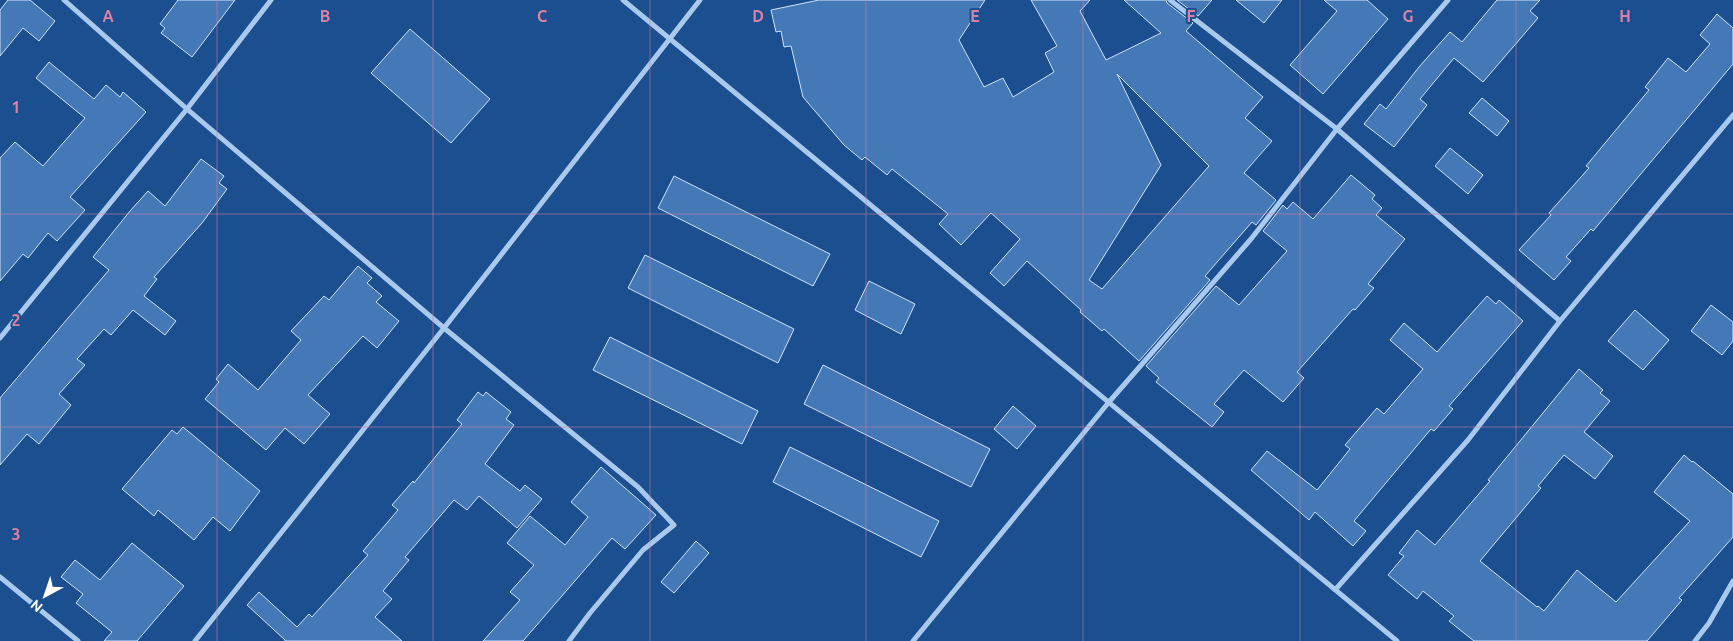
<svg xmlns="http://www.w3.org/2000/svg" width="1733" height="641" font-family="Ubuntu,sans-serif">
<rect width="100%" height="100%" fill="#1b4f8f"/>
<!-- building -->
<path fill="#4478b7" stroke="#cfe3fa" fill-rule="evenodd" d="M 8,0 L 30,0 L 55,21 L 39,41 L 23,28 L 0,56 L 0,10 Z
M 178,0 L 235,0 L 192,57 L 161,33 L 165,28 L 160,24 Z
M 819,0 L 985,0 L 959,40 L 984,87 L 1003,78 L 1013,97 L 1054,72 L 1045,53 L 1057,46 L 1031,0 L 1090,0 L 1080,11 L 1106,60 L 1161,33 L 1124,0 L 1166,0 L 1167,3 L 1193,23 L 1186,31 L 1263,97 L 1245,118 L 1272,141 L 1244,173 L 1276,200 L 1256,225 L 1252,222 L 1205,276 L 1210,280 L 1139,361 L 1104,329 L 1102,331 L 1080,312 L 1081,310 L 1027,261 L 1004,286 L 990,273 L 1020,239 L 991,213 L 961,245 L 939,224 L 948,214 L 892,169 L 887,175 L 865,157 L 862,160 L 844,145 L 803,97 L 791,46 L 784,47 L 781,31 L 776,32 L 771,10 ZM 1117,74 L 1209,166 L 1102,289 L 1089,280 L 1161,165 Z
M 1177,0 L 1212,0 L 1198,16 Z
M 1236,0 L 1282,0 L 1264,23 Z
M 1324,0 L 1367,0 L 1388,19 L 1323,94 L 1290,65 L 1337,11 Z
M 1497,0 L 1540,0 L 1530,11 L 1538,18 L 1483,82 L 1454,58 L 1420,99 L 1427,105 L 1394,147 L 1364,124 L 1380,104 L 1386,109 L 1419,67 L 1450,32 L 1462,42 Z
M 1717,14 L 1733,28 L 1733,64 L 1593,231 L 1591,229 L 1566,257 L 1571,261 L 1554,280 L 1519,250 L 1551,215 L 1549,213 L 1589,168 L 1586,166 L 1649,90 L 1645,87 L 1668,58 L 1686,72 L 1710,44 L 1700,35 Z
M 410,29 L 490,99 L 451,143 L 371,73 Z
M 49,62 L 94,99 L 106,85 L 120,97 L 123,92 L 146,112 L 70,197 L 85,210 L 57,241 L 48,233 L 28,258 L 23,254 L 0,281 L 0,158 L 15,142 L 43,166 L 85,118 L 36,78 Z
M 1482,98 L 1509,121 L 1497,136 L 1469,113 Z
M 1450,148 L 1483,175 L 1468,194 L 1435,166 Z
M 201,159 L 224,176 L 219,183 L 227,189 L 202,223 L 154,277 L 157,279 L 144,296 L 176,321 L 165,335 L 133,310 L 111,335 L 104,329 L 77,359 L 85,365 L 59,394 L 71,405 L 39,444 L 27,434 L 0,465 L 0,398 L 109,270 L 93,257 L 130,211 L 148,191 L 165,206 Z
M 1351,175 L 1375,195 L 1372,199 L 1382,208 L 1376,215 L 1405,239 L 1368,284 L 1374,288 L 1355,310 L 1353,309 L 1297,372 L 1304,378 L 1283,402 L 1244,370 L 1214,404 L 1224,412 L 1212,427 L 1156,382 L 1159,378 L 1146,366 L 1216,286 L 1239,305 L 1287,251 L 1263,231 L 1283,205 L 1287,209 L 1293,202 L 1313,219 Z
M 674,176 L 830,254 L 813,286 L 658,208 Z
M 645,255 L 794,329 L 778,363 L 628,288 Z
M 358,266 L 372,278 L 367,283 L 382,296 L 376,302 L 399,321 L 377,348 L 363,336 L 308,395 L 330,414 L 304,444 L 285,428 L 266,450 L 205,399 L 219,382 L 216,379 L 228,364 L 258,390 L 301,340 L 291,331 L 324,296 L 329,300 Z
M 869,281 L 915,304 L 901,334 L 855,310 Z
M 1487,296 L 1496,304 L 1499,300 L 1523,321 L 1449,406 L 1453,409 L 1434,431 L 1431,429 L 1354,521 L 1366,531 L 1353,546 L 1315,512 L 1309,520 L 1251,470 L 1267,451 L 1317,490 L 1350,449 L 1345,445 L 1377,408 L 1384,414 L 1423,369 L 1390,340 L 1404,323 L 1437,352 Z
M 1711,305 L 1733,322 L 1733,341 L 1722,355 L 1691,331 Z
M 1635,310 L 1669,340 L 1643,370 L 1608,341 Z
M 610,337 L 758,411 L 742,444 L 593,370 Z
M 823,365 L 990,449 L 971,487 L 804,404 Z
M 1579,369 L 1603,390 L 1600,393 L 1610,401 L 1584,432 L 1613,456 L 1595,479 L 1564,455 L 1538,486 L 1541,488 L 1480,561 L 1537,607 L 1538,606 L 1544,611 L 1577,570 L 1616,602 L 1690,521 L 1654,492 L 1684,455 L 1692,462 L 1693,461 L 1733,494 L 1733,537 L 1679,598 L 1682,600 L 1647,641 L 1474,641 L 1449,621 L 1454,616 L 1423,591 L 1417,599 L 1388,575 L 1404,556 L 1399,553 L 1417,530 L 1435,545 L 1490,481 L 1488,480 Z
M 478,392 L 483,396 L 486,392 L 511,412 L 506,419 L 514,425 L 485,464 L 520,491 L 525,485 L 542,499 L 517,528 L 479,496 L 467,510 L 454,500 L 405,557 L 409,560 L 383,591 L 392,599 L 375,617 L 402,641 L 285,641 L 285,640 L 247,605 L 259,592 L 297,627 L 309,614 L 312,617 L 368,555 L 363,551 L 398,510 L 392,505 L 413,481 L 414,483 L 462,424 L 457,420 Z
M 1013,406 L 1036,426 L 1017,449 L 994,429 Z
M 183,427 L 260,491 L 230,531 L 213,517 L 194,540 L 158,510 L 154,516 L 122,489 L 172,430 L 177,434 Z
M 790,447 L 939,521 L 921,557 L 773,482 Z
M 601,467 L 656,515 L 625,549 L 612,538 L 523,641 L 483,641 L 520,600 L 510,592 L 534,565 L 507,543 L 530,516 L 565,545 L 588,517 L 571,502 Z
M 696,541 L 709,553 L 674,593 L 661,582 Z
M 132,543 L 184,586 L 137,641 L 104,641 L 112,632 L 76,603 L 83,594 L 61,577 L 75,560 L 100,580 Z"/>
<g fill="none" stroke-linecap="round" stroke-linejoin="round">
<!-- street -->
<path stroke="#a9c9ee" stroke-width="5" d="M 64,0 L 187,109 L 444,328 L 638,487 L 674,525 L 643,550 L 590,613 L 569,641
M 623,0 L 1397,641
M 1170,0 L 1337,129 L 1560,321
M 0,338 L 187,109 L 271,0
M 0,577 L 78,641
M 1335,590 L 1468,440 L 1560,321 L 1733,115
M 195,641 L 444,328 L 700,0
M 913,641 L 1109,402 L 1251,239 L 1337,129 L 1448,0
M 1695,641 L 1709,623 L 1733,581"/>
</g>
<!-- grid -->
<path fill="none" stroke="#dd80a5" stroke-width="1" stroke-opacity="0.55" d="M 217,0 L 217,641M 433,0 L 433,641M 650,0 L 650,641M 866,0 L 866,641M 1083,0 L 1083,641M 1300,0 L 1300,641M 1516,0 L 1516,641M 0,214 L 1733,214M 0,427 L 1733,427"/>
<g font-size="16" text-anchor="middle" font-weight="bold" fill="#dd80a5" stroke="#1b4f8f" stroke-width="4" stroke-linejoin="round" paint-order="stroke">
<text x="108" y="22">A</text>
<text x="325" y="22">B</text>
<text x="542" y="22">C</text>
<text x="758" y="22">D</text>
<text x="975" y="22">E</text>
<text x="1191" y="22">F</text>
<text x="1408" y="22">G</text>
<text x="1625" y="22">H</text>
<text x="16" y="113">1</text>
<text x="16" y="326">2</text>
<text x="16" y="540">3</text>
</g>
<!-- north arrow -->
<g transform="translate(45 596) rotate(220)" stroke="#1b4f8f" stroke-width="4" paint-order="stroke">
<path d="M0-4L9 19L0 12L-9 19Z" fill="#ffffff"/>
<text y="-8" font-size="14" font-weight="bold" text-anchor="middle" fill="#ffffff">N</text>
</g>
</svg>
